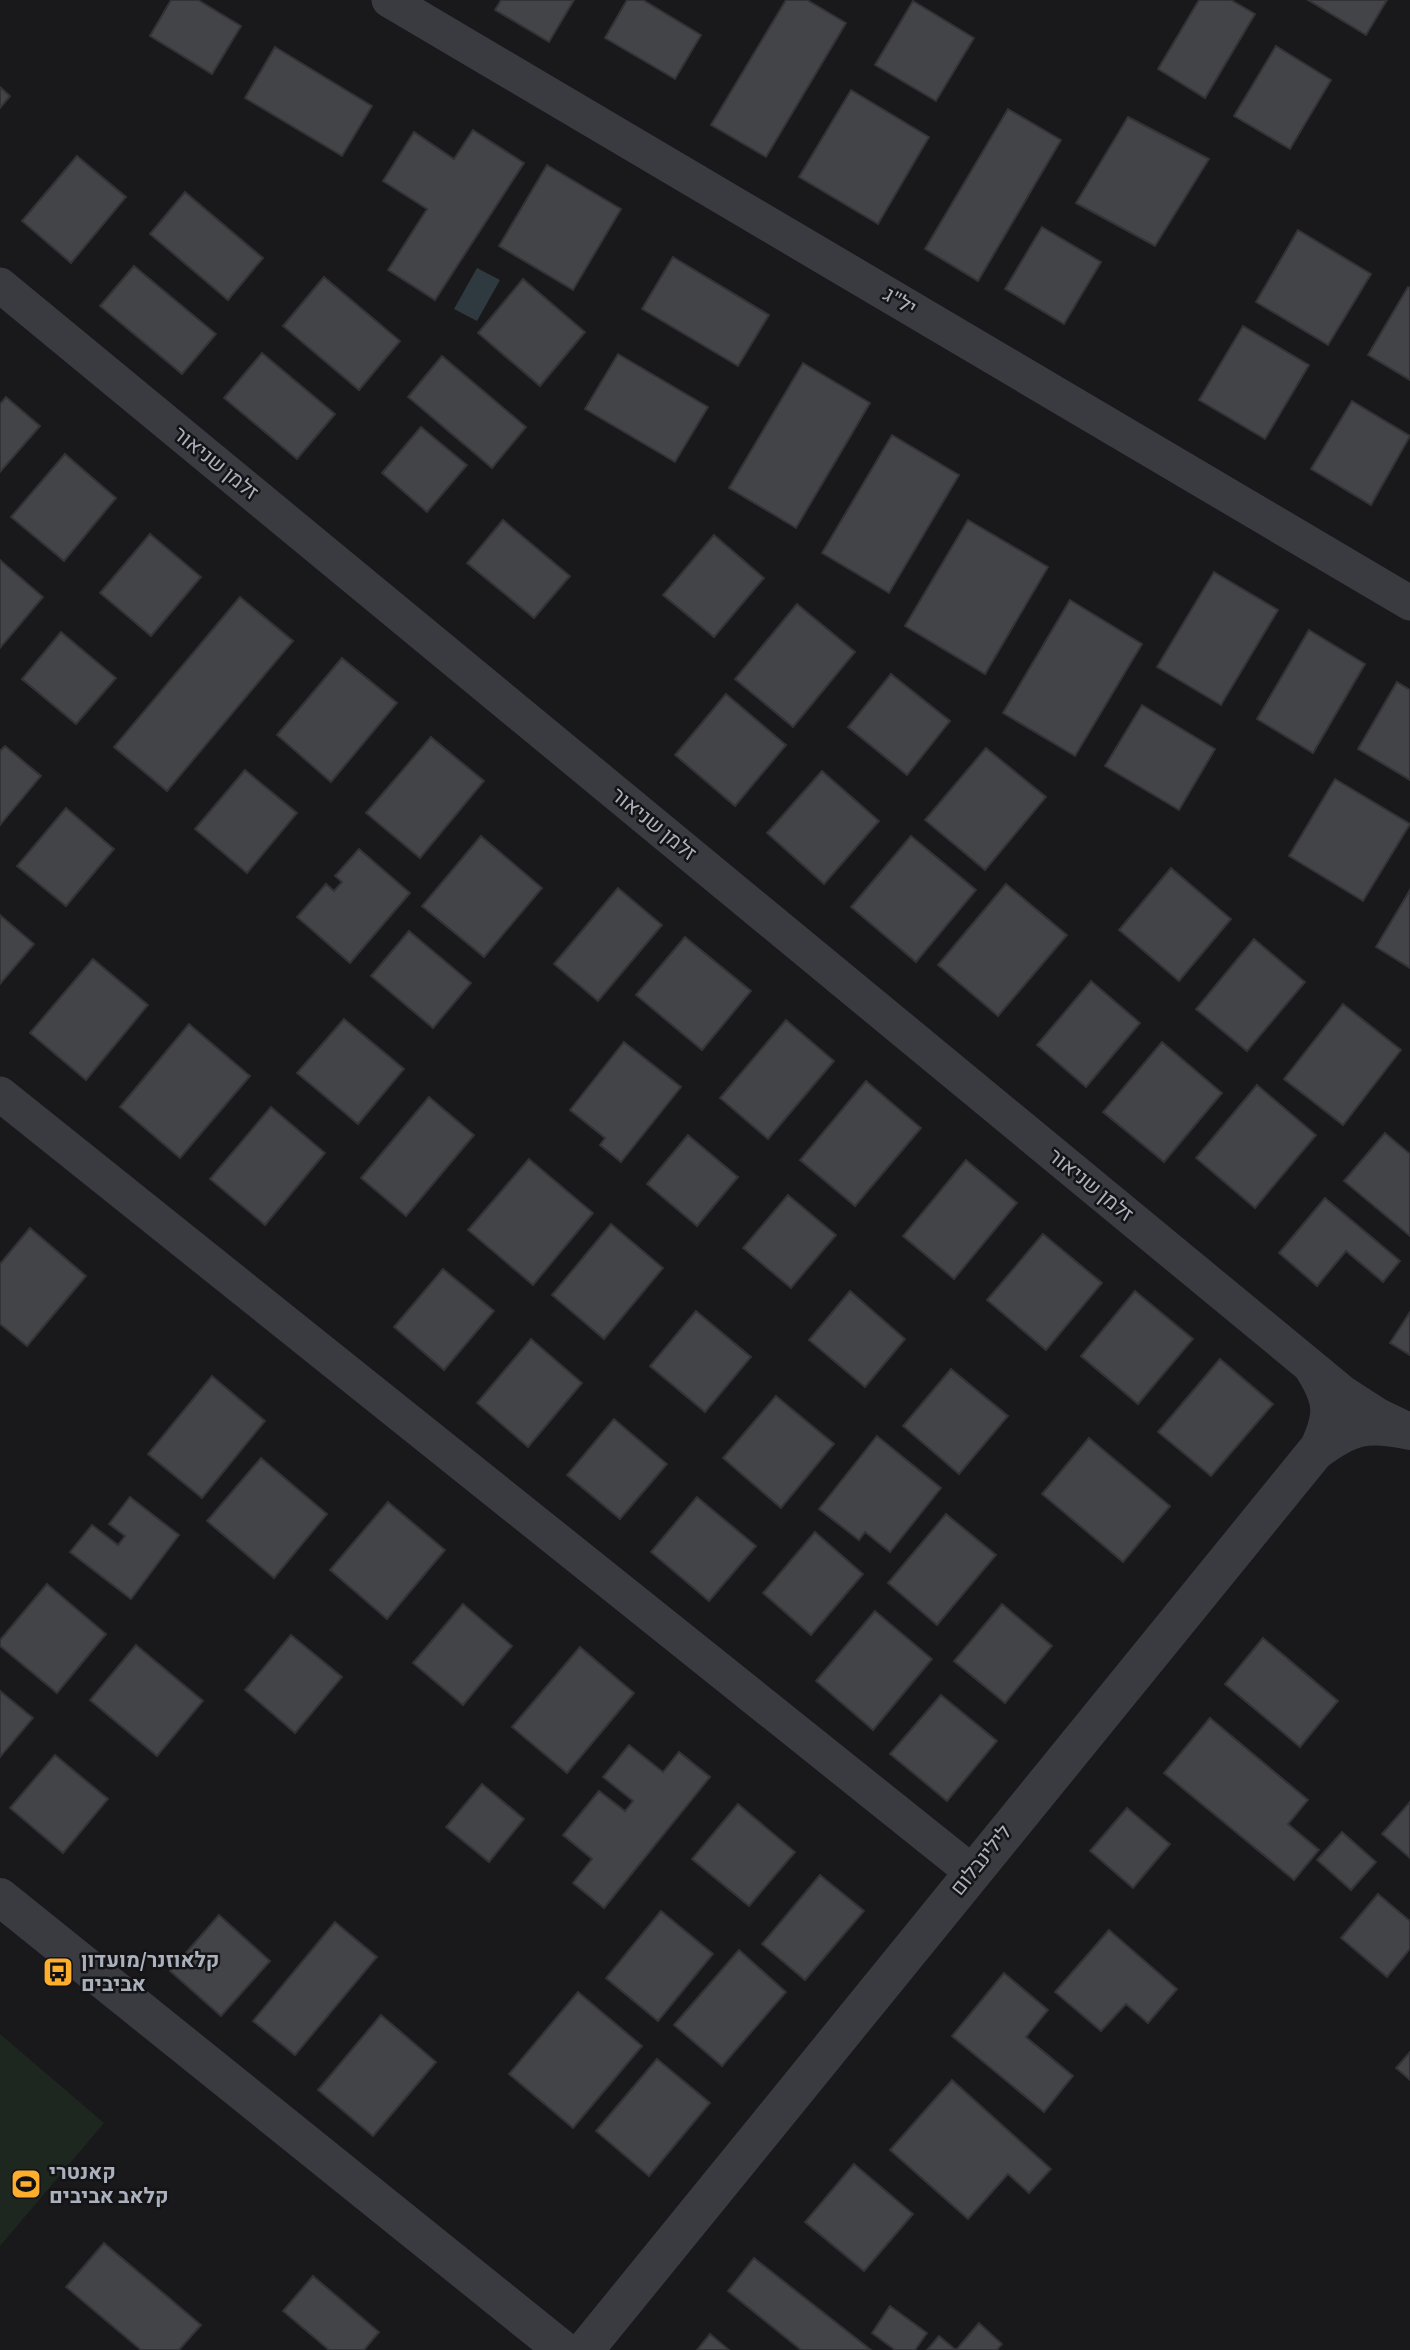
<svg xmlns="http://www.w3.org/2000/svg" width="1410" height="2350" font-family="'Source Sans 3',Heebo,sans-serif">
<rect width="100%" height="100%" fill="#19191b"/>
<!-- green -->
<path fill="#1e271f" d="M 0,2034 L 104,2123 L 0,2246 Z"/>
<!-- water -->
<path fill="#2e3940" d="M 477,268 L 500,280 L 477,321 L 454,309 Z"/>
<!-- building -->
<path fill="#434448" stroke="#333337" stroke-width="2" d="M 171,0 L 198,0 L 241,26 L 212,74 L 150,36 Z
M 501,0 L 574,0 L 549,42 L 495,10 Z
M 627,0 L 643,0 L 701,35 L 675,79 L 605,38 Z
M 786,0 L 807,0 L 846,23 L 766,157 L 711,125 Z
M 1199,0 L 1231,0 L 1255,14 L 1205,98 L 1158,69 Z
M 1308,0 L 1387,0 L 1366,35 Z
M 913,1 L 974,38 L 936,101 L 875,65 Z
M 1276,46 L 1331,80 L 1290,149 L 1234,116 Z
M 275,47 L 372,106 L 342,156 L 245,98 Z
M 0,87 L 10,96 L 0,108 Z
M 851,90 L 929,137 L 878,224 L 799,177 Z
M 1008,109 L 1061,140 L 978,281 L 925,249 Z
M 1128,117 L 1209,159 L 1155,246 L 1076,203 Z
M 473,130 L 524,163 L 435,300 L 388,270 L 427,209 L 383,181 L 414,132 L 454,159 Z
M 77,156 L 126,197 L 71,263 L 22,221 Z
M 547,165 L 621,209 L 573,290 L 499,246 Z
M 185,192 L 263,258 L 228,300 L 150,234 Z
M 1042,227 L 1101,262 L 1064,324 L 1005,289 Z
M 1298,230 L 1371,274 L 1328,345 L 1256,302 Z
M 673,257 L 769,315 L 738,366 L 642,309 Z
M 134,266 L 216,334 L 182,374 L 100,306 Z
M 324,277 L 400,341 L 359,390 L 283,326 Z
M 523,279 L 585,332 L 540,386 L 478,333 Z
M 1408,287 L 1410,288 L 1410,380 L 1368,355 Z
M 1243,326 L 1309,365 L 1265,439 L 1199,400 Z
M 262,353 L 335,414 L 297,459 L 224,398 Z
M 618,354 L 708,407 L 675,462 L 585,409 Z
M 442,356 L 526,427 L 492,468 L 408,397 Z
M 803,363 L 870,403 L 796,528 L 729,488 Z
M 6,397 L 40,426 L 0,472 L 0,404 Z
M 1352,401 L 1410,436 L 1371,505 L 1311,469 Z
M 421,427 L 467,465 L 427,512 L 382,473 Z
M 892,435 L 959,475 L 889,593 L 822,553 Z
M 65,454 L 116,498 L 64,561 L 11,517 Z
M 503,520 L 570,576 L 534,618 L 467,563 Z
M 968,520 L 1048,567 L 985,674 L 905,626 Z
M 150,534 L 201,577 L 151,636 L 100,593 Z
M 714,535 L 764,578 L 714,637 L 663,595 Z
M 0,560 L 43,597 L 0,648 Z
M 1214,572 L 1278,610 L 1221,705 L 1157,667 Z
M 240,597 L 293,641 L 167,791 L 114,747 Z
M 1070,600 L 1142,644 L 1075,756 L 1003,713 Z
M 797,604 L 855,652 L 793,727 L 735,679 Z
M 1309,630 L 1365,664 L 1313,753 L 1257,719 Z
M 61,632 L 116,678 L 76,724 L 22,679 Z
M 342,658 L 397,703 L 331,782 L 277,735 Z
M 891,674 L 950,721 L 907,775 L 848,727 Z
M 1397,682 L 1410,690 L 1410,780 L 1358,749 Z
M 726,694 L 786,745 L 735,806 L 675,755 Z
M 1142,705 L 1215,749 L 1179,810 L 1105,766 Z
M 431,737 L 484,781 L 420,858 L 366,813 Z
M 5,746 L 41,776 L 0,825 L 0,751 Z
M 986,748 L 1046,797 L 985,870 L 925,820 Z
M 245,770 L 297,813 L 247,873 L 195,829 Z
M 822,771 L 879,821 L 824,884 L 767,833 Z
M 1335,779 L 1410,824 L 1363,901 L 1289,856 Z
M 66,808 L 114,849 L 66,906 L 17,866 Z
M 481,836 L 542,888 L 484,957 L 422,906 Z
M 911,836 L 976,890 L 916,962 L 851,907 Z
M 359,849 L 410,893 L 350,963 L 297,917 L 326,884 L 334,891 L 342,882 L 335,876 Z
M 1171,868 L 1231,919 L 1179,981 L 1119,930 Z
M 1006,884 L 1067,935 L 998,1016 L 938,965 Z
M 618,888 L 662,925 L 598,1001 L 554,964 Z
M 1410,890 L 1410,968 L 1376,947 Z
M 0,915 L 34,944 L 0,984 Z
M 409,931 L 471,983 L 433,1028 L 371,976 Z
M 685,937 L 751,991 L 702,1050 L 636,995 Z
M 1254,939 L 1305,982 L 1247,1051 L 1196,1009 Z
M 93,959 L 148,1005 L 86,1080 L 30,1033 Z
M 1091,981 L 1140,1023 L 1086,1087 L 1037,1045 Z
M 1343,1004 L 1401,1050 L 1343,1125 L 1284,1079 Z
M 344,1019 L 404,1069 L 358,1124 L 297,1073 Z
M 786,1020 L 834,1061 L 768,1139 L 720,1098 Z
M 189,1024 L 250,1076 L 180,1158 L 120,1107 Z
M 624,1042 L 681,1087 L 621,1162 L 600,1145 L 605,1138 L 570,1110 Z
M 1162,1042 L 1222,1093 L 1164,1162 L 1103,1112 Z
M 866,1081 L 921,1128 L 855,1206 L 800,1160 Z
M 1257,1085 L 1316,1135 L 1255,1208 L 1196,1158 Z
M 429,1097 L 474,1135 L 406,1216 L 361,1178 Z
M 271,1107 L 325,1153 L 265,1225 L 210,1179 Z
M 1385,1133 L 1410,1154 L 1410,1236 L 1344,1181 Z
M 688,1135 L 738,1177 L 697,1226 L 647,1184 Z
M 529,1159 L 593,1213 L 533,1285 L 468,1230 Z
M 966,1160 L 1017,1203 L 954,1279 L 903,1236 Z
M 788,1195 L 836,1235 L 791,1288 L 743,1248 Z
M 1325,1198 L 1400,1261 L 1383,1282 L 1346,1251 L 1317,1286 L 1279,1253 Z
M 611,1224 L 663,1268 L 604,1339 L 552,1295 Z
M 30,1228 L 86,1276 L 27,1346 L 0,1324 L 0,1264 Z
M 1043,1234 L 1102,1283 L 1046,1350 L 987,1300 Z
M 443,1269 L 494,1311 L 444,1370 L 394,1327 Z
M 850,1291 L 905,1339 L 865,1387 L 809,1340 Z
M 1135,1291 L 1193,1339 L 1138,1404 L 1081,1356 Z
M 696,1311 L 751,1357 L 705,1412 L 650,1366 Z
M 1410,1312 L 1410,1355 L 1390,1343 Z
M 531,1339 L 582,1383 L 528,1447 L 477,1403 Z
M 1220,1359 L 1273,1404 L 1211,1476 L 1158,1432 Z
M 951,1369 L 1008,1416 L 959,1474 L 903,1426 Z
M 212,1376 L 265,1421 L 202,1498 L 148,1454 Z
M 776,1396 L 834,1444 L 781,1508 L 723,1458 Z
M 614,1419 L 667,1464 L 620,1519 L 567,1475 Z
M 877,1436 L 941,1488 L 890,1552 L 865,1532 L 859,1540 L 819,1509 Z
M 1089,1438 L 1170,1506 L 1123,1562 L 1042,1494 Z
M 261,1458 L 327,1514 L 274,1578 L 207,1521 Z
M 130,1497 L 179,1535 L 131,1599 L 70,1552 L 92,1525 L 118,1545 L 125,1536 L 109,1524 Z
M 697,1497 L 756,1546 L 709,1601 L 651,1552 Z
M 388,1502 L 445,1550 L 387,1619 L 330,1570 Z
M 946,1514 L 996,1555 L 937,1625 L 888,1583 Z
M 815,1532 L 863,1574 L 811,1635 L 763,1593 Z
M 47,1584 L 106,1634 L 57,1693 L 0,1646 L 0,1640 Z
M 463,1604 L 512,1646 L 463,1705 L 413,1663 Z
M 1002,1604 L 1052,1646 L 1005,1703 L 954,1661 Z
M 875,1611 L 932,1659 L 873,1730 L 816,1681 Z
M 291,1635 L 342,1677 L 295,1733 L 245,1690 Z
M 1263,1638 L 1338,1701 L 1300,1747 L 1225,1684 Z
M 136,1645 L 203,1701 L 157,1756 L 90,1700 Z
M 580,1647 L 634,1693 L 567,1773 L 512,1727 Z
M 0,1691 L 33,1718 L 0,1757 Z
M 941,1695 L 997,1741 L 947,1801 L 890,1754 Z
M 1210,1718 L 1308,1800 L 1288,1824 L 1319,1850 L 1294,1880 L 1164,1773 Z
M 629,1745 L 663,1772 L 679,1752 L 710,1777 L 604,1908 L 573,1883 L 592,1859 L 563,1835 L 599,1791 L 625,1811 L 633,1801 L 603,1777 Z
M 55,1755 L 108,1799 L 63,1853 L 10,1808 Z
M 482,1784 L 524,1819 L 489,1862 L 446,1827 Z
M 1410,1802 L 1410,1858 L 1382,1834 Z
M 738,1804 L 795,1852 L 749,1906 L 692,1859 Z
M 1127,1808 L 1170,1844 L 1133,1888 L 1090,1851 Z
M 1342,1832 L 1376,1862 L 1351,1890 L 1317,1860 Z
M 820,1875 L 864,1911 L 805,1980 L 762,1944 Z
M 1378,1894 L 1410,1921 L 1410,1949 L 1387,1977 L 1341,1938 Z
M 661,1911 L 713,1954 L 658,2021 L 606,1978 Z
M 219,1915 L 270,1961 L 221,2016 L 170,1971 Z
M 335,1922 L 377,1957 L 295,2055 L 253,2021 Z
M 1109,1930 L 1177,1989 L 1148,2023 L 1126,2004 L 1101,2031 L 1055,1992 Z
M 739,1950 L 786,1992 L 722,2066 L 674,2025 Z
M 1004,1973 L 1048,2010 L 1026,2037 L 1073,2076 L 1044,2112 L 952,2036 Z
M 578,1992 L 642,2046 L 573,2128 L 509,2074 Z
M 381,2015 L 436,2062 L 373,2136 L 318,2090 Z
M 1410,2052 L 1410,2080 L 1396,2068 Z
M 657,2059 L 710,2103 L 649,2176 L 596,2131 Z
M 952,2080 L 1051,2169 L 1029,2193 L 1008,2174 L 968,2219 L 890,2150 Z
M 854,2164 L 913,2214 L 864,2271 L 805,2222 Z
M 104,2243 L 201,2325 L 179,2350 L 141,2350 L 66,2287 Z
M 754,2258 L 871,2350 L 801,2350 L 728,2291 Z
M 313,2276 L 379,2332 L 364,2350 L 329,2350 L 283,2311 Z
M 890,2306 L 927,2333 L 915,2350 L 895,2350 L 872,2333 Z
M 979,2323 L 1002,2344 L 997,2350 L 956,2350 Z
M 710,2334 L 729,2350 L 697,2350 Z
M 939,2336 L 956,2350 L 927,2350 Z"/>
<g fill="none" stroke-linecap="round" stroke-linejoin="round">
<!-- minor -->
<path stroke="#393b40" stroke-width="35" d="M 389,0 L 1410,603
M 0,285 L 1343,1393 L 1377,1415 L 1408,1430
M 0,1094 L 972,1872
M 1312,1369 C 1333,1402 1332,1417 1315,1452"/>
<!-- tertiary -->
<path stroke="#393b40" stroke-width="38" d="M 0,1897 L 563,2350
M 585,2350 L 1315,1452 C 1351,1425 1367,1422 1410,1431"/>
</g>
<!-- icons -->
<defs>
<g id="bus-square" transform="scale(1.575)"><rect x="-9" y="-9" width="18" height="18" rx="4" fill="#fdae2f" stroke="#141416"/><path d="M-5-6H5V4H4V6H2V4H-2V6H-4V4H-5ZM-3.5-4V0h7V-4ZM-3.5 1.2v1.5H-2V1.2ZM2 1.2v1.5H3.5V1.2Z" fill="#111"/></g>
<g id="stadium-square" transform="scale(1.575)"><rect x="-9" y="-9" width="18" height="18" rx="4" fill="#fdae2f" stroke="#141416"/><path d="M0-5a6.5 5 0 1 0 0 10a6.5 5 0 1 0 0-10ZM-3.5-1.8h7v3.6h-7Z" fill="#111"/></g>
</defs>
<g fill-rule="evenodd">
<use href="#bus-square" x="58" y="1972"/>
<use href="#stadium-square" x="26" y="2184"/>
</g>
<g text-anchor="middle" stroke-width="5" stroke-linejoin="round" paint-order="stroke">
<!-- street labels -->
<g font-size="21" fill="#aab0bc" stroke="#141416">
<text transform="translate(900 301) rotate(31)" y="7">יל"ג</text>
<text transform="translate(216 463) rotate(39)" y="7">זלמן שניאור</text>
<text transform="translate(654 824) rotate(39)" y="7">זלמן שניאור</text>
<text transform="translate(1091 1185) rotate(39)" y="7">זלמן שניאור</text>
<text transform="translate(981 1860) rotate(-51)" y="7">לילינבלום</text>
</g>
<!-- poi labels -->
<g font-size="21" font-weight="bold" fill="#aab0bc" stroke="#141416" text-anchor="start">
<text x="81" y="1967">קלאוזנר/מועדון<tspan x="81" dy="24">אביבים</tspan></text>
<text x="49" y="2179">קאנטרי<tspan x="49" dy="24">קלאב אביבים</tspan></text>
</g>
</g>
</svg>
